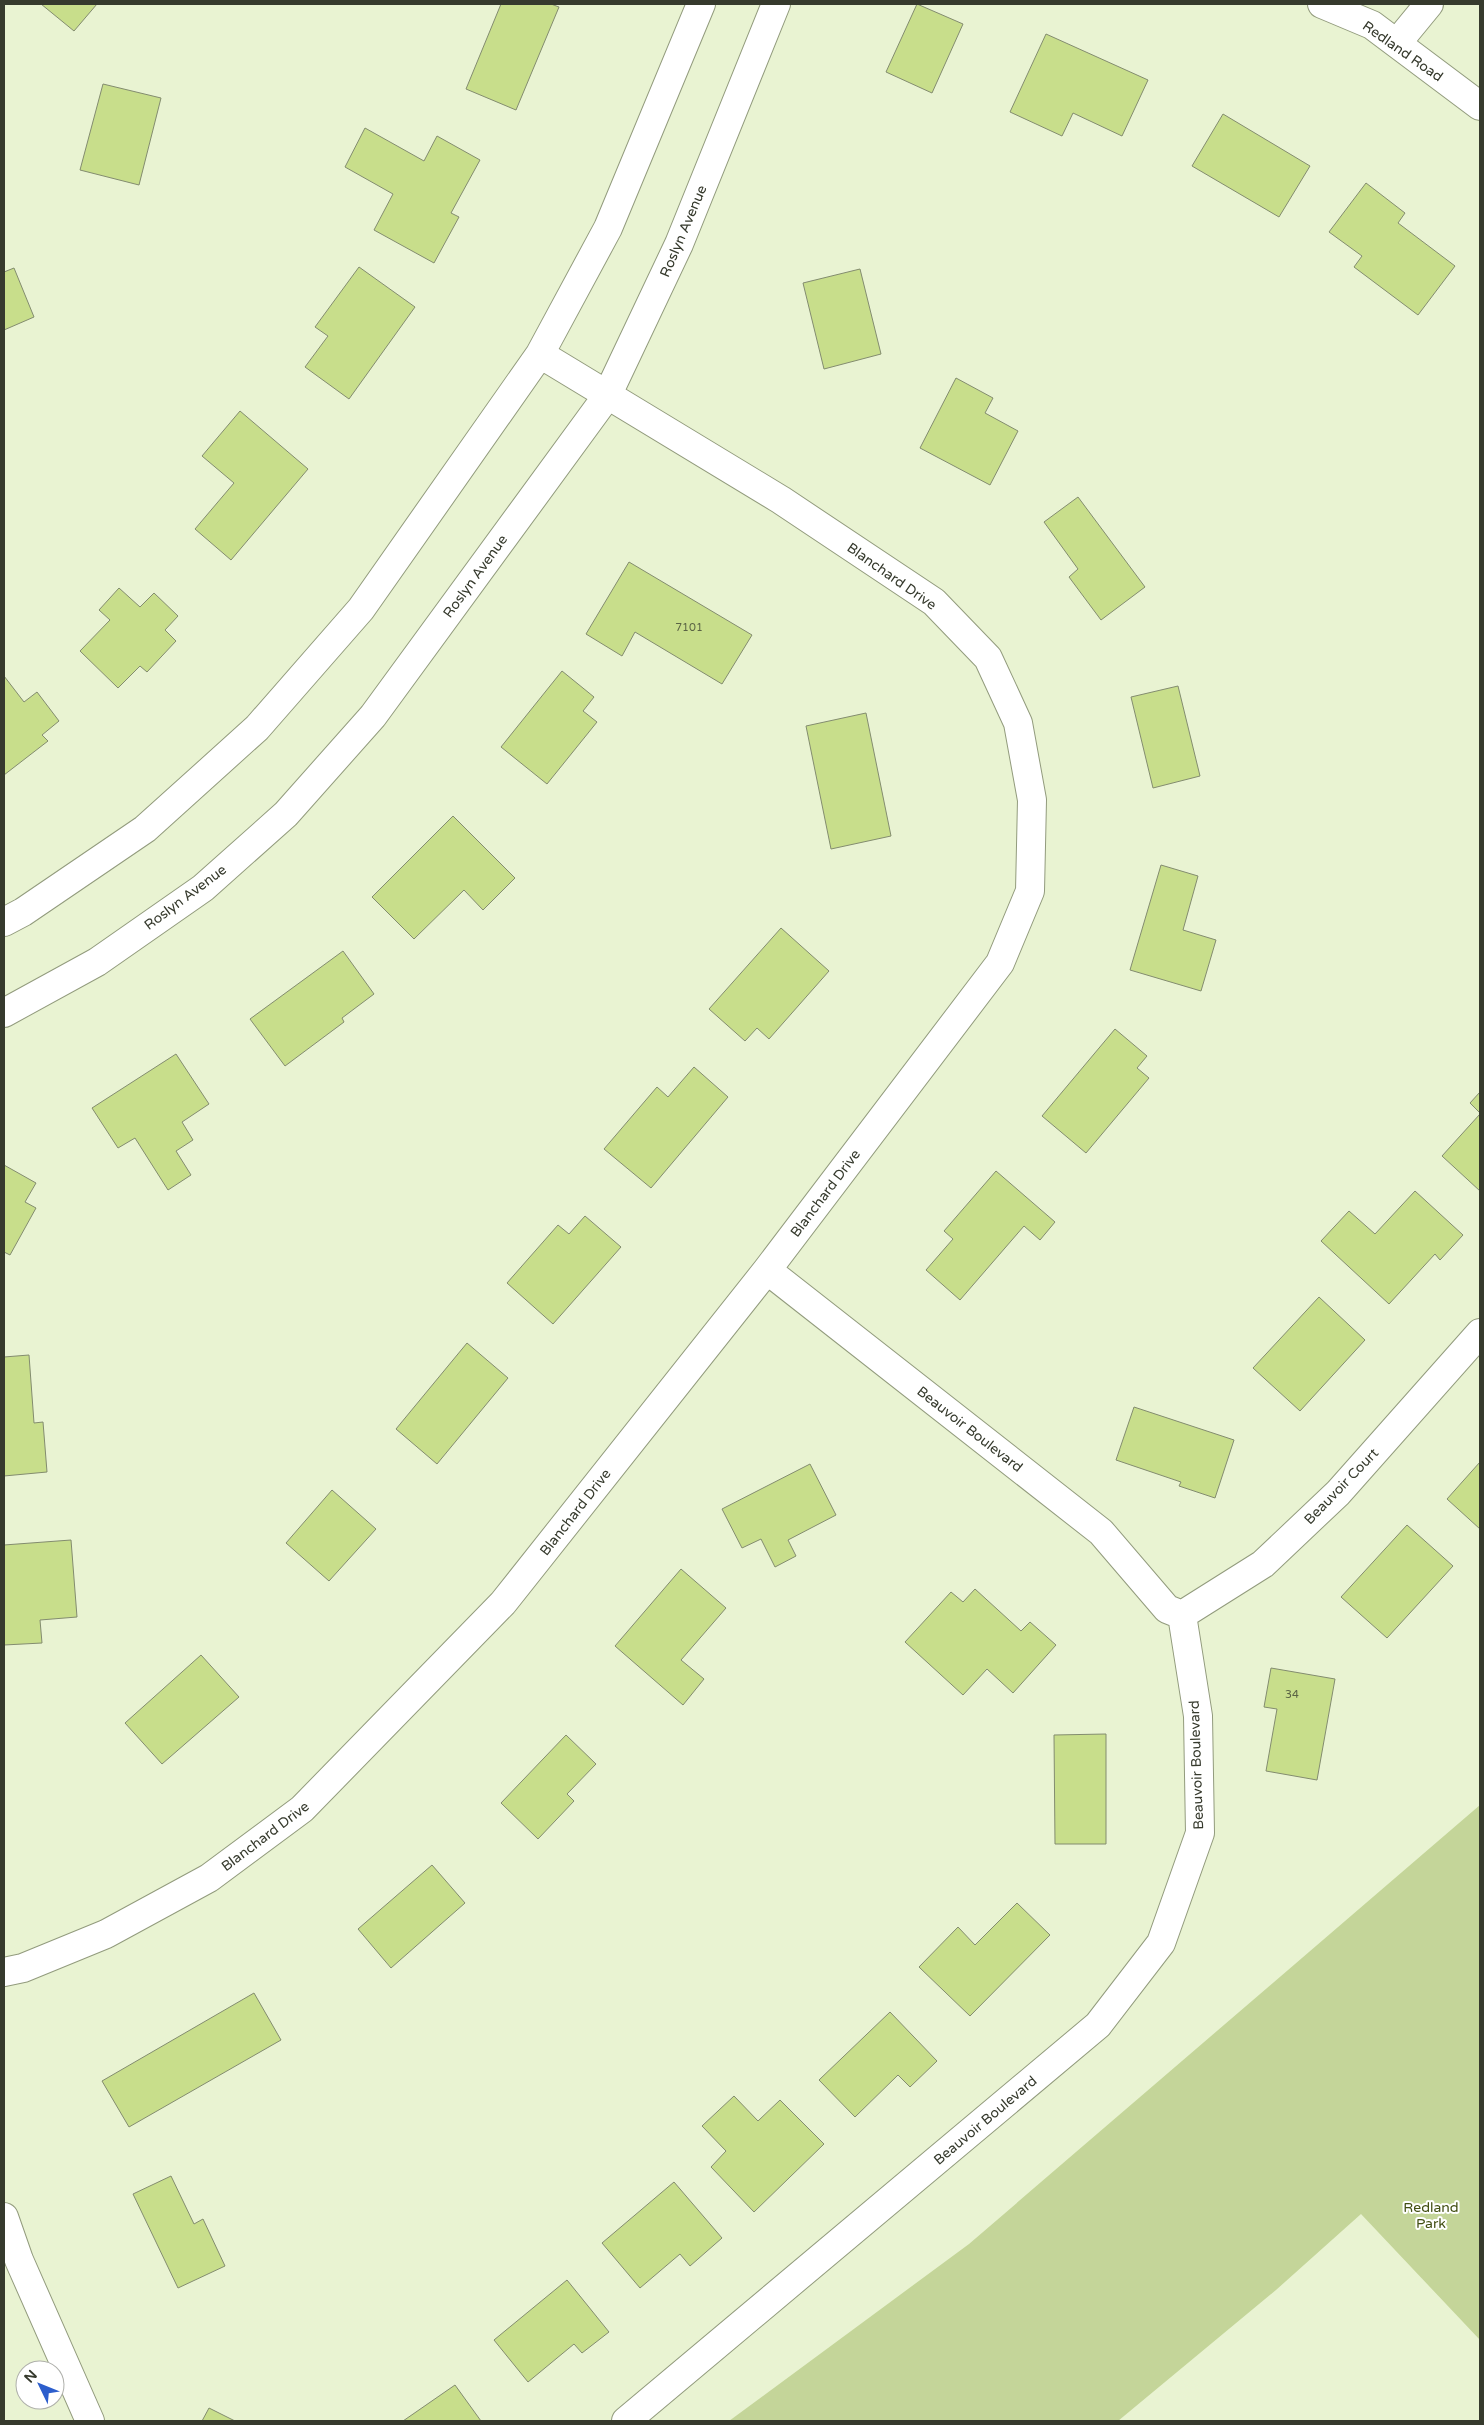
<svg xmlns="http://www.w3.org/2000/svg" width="1484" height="2425" font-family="'Varela Round',sans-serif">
<rect width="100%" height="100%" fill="#e9f3d2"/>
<!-- green -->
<path fill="#c4d599" d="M 1480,1805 L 1480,2340 L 1361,2214 L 1276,2290 L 1118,2421 L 729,2421 L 969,2244 Z"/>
<!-- building -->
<path fill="#c8de8b" stroke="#838c6f" d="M 41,4 L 97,4 L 74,31 Z
M 501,4 L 551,4 L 559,7 L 516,110 L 466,89 Z
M 917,4 L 963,24 L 932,93 L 886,72 Z
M 1046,34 L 1148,80 L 1122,136 L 1073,113 L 1062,136 L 1010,112 Z
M 103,84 L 161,98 L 139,185 L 80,170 Z
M 1223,114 L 1310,166 L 1279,217 L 1192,166 Z
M 365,128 L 424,161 L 437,136 L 480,160 L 451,213 L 459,217 L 434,263 L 374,230 L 393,194 L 345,167 Z
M 1366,183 L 1405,213 L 1398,223 L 1455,266 L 1418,315 L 1354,267 L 1362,256 L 1329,232 Z
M 359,267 L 415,307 L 349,399 L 305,367 L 328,336 L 315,327 Z
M 14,268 L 34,317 L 4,330 L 4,272 Z
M 860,269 L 881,354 L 824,369 L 803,283 Z
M 956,378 L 993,398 L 985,413 L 1018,431 L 990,485 L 920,448 Z
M 240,411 L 308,469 L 231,560 L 195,529 L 234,483 L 202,456 Z
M 1078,497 L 1145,587 L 1101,620 L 1069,577 L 1078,569 L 1044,522 Z
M 629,562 L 752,635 L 722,684 L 635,632 L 622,656 L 586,634 Z
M 119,588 L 140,607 L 154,593 L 178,616 L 165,630 L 176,641 L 147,672 L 140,666 L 118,688 L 80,651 L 110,620 L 99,610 Z
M 562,671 L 594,697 L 583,711 L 597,722 L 547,784 L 501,747 Z
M 4,676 L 24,702 L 37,692 L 59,721 L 42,735 L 48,741 L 4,775 Z
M 1178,686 L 1200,776 L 1153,788 L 1131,697 Z
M 866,713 L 891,836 L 831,849 L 806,726 Z
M 453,816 L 515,878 L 483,910 L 464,890 L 414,939 L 372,897 Z
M 1161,865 L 1198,876 L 1183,930 L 1216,940 L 1201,991 L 1130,970 Z
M 781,928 L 829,971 L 769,1039 L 757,1028 L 745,1041 L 709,1009 Z
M 343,951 L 374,994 L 342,1018 L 344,1022 L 285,1066 L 250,1019 Z
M 1115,1029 L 1147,1056 L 1137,1068 L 1149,1078 L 1086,1153 L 1042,1116 Z
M 176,1054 L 209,1104 L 182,1122 L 193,1140 L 176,1151 L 191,1175 L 168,1190 L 135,1138 L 118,1148 L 92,1108 Z
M 694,1067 L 728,1097 L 651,1188 L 604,1149 L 657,1087 L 668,1097 Z
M 1480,1092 L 1480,1113 L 1470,1103 Z
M 1480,1114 L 1480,1191 L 1442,1156 Z
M 4,1165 L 36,1183 L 25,1202 L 36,1208 L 10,1255 L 4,1252 Z
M 996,1171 L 1055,1222 L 1040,1240 L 1024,1226 L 960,1300 L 926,1270 L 953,1239 L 944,1231 Z
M 1415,1191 L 1463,1235 L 1440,1260 L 1435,1254 L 1389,1304 L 1321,1241 L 1349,1211 L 1375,1234 Z
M 585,1216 L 621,1247 L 553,1324 L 507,1283 L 558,1225 L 569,1234 Z
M 1319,1297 L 1365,1340 L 1300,1411 L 1253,1368 Z
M 467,1343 L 508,1378 L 437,1464 L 396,1429 Z
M 29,1355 L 34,1423 L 43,1422 L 47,1472 L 4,1476 L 4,1357 Z
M 1134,1407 L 1234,1440 L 1215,1498 L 1179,1486 L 1181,1482 L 1116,1460 Z
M 1480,1462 L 1480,1529 L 1447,1499 Z
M 810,1464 L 836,1515 L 788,1540 L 796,1556 L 775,1567 L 761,1539 L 742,1548 L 722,1509 Z
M 332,1490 L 376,1529 L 329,1581 L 286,1543 Z
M 1407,1525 L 1453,1566 L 1387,1638 L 1341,1597 Z
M 71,1540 L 77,1617 L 40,1620 L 42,1643 L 4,1645 L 4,1545 Z
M 681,1569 L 726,1608 L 681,1660 L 704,1679 L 683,1705 L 615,1646 Z
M 975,1589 L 1021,1631 L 1030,1622 L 1056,1645 L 1013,1693 L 987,1669 L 963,1695 L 905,1642 L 951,1592 L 963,1602 Z
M 201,1655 L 239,1697 L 162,1764 L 125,1723 Z
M 1271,1668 L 1335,1679 L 1317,1780 L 1266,1771 L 1277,1709 L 1264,1707 Z
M 1106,1734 L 1106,1844 L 1055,1844 L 1054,1735 Z
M 566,1735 L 596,1764 L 567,1794 L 574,1801 L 538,1839 L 501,1803 Z
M 432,1865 L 465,1903 L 391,1968 L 358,1929 Z
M 1017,1903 L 1050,1935 L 970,2016 L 919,1967 L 958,1927 L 975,1945 Z
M 254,1993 L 281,2040 L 129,2127 L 102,2081 Z
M 890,2012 L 937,2061 L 910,2087 L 898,2075 L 855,2117 L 819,2080 Z
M 734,2096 L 758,2121 L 780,2100 L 824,2144 L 754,2212 L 711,2167 L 726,2151 L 702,2126 Z
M 171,2176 L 194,2224 L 203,2219 L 225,2266 L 178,2288 L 133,2194 Z
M 674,2182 L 722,2238 L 690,2266 L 680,2254 L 640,2288 L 602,2243 Z
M 567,2280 L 609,2332 L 582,2353 L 574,2344 L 528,2382 L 494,2340 Z
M 455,2385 L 481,2421 L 403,2421 Z
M 209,2408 L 235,2421 L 202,2421 Z"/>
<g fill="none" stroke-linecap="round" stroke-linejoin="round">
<!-- minor casing -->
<g stroke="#929b7d" stroke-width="30">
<path id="minor" d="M 1397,43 L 1429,4
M 4,922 L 23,912 L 145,829 L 257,728 L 361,609 L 540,354 L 608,228 L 701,4
M 4,1013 L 97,962 L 203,888 L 286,814 L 373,716 L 607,396 L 679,244 L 776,4
M 1182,1615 L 1263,1564 L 1338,1493 L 1480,1333
M 4,1972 L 23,1968 L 106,1934 L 209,1878 L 302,1809 L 503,1603 L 767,1270 L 1000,963 L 1030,891 L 1032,800 L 1018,723 L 988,658 L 934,602 L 781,500 L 540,354
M 4,2217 L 19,2260 L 90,2421
M 626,2421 L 1098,2025 L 1161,1943 L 1200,1833 L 1198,1716 L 1182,1615 L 1167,1609 L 1101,1532 L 767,1270"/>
</g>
<!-- major casing -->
<g stroke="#929b7d" stroke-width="30">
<path id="major" d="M 1322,4 L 1372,25 L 1480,106"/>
</g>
<!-- minor -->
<use href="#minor" stroke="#fff" stroke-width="28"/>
<!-- major -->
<use href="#major" stroke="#fff" stroke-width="28"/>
</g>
<g text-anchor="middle" stroke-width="4" stroke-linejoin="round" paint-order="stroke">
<!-- number labels -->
<g font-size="11" fill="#5a6344">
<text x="689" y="631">7101</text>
<text x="1292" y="1698">34</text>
</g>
<!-- street labels -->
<g font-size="14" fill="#363a2d" stroke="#fff">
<text transform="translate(1403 51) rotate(35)" y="5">Redland Road</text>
<text transform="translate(683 231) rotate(-67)" y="5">Roslyn Avenue</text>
<text transform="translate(475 576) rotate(-54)" y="5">Roslyn Avenue</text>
<text transform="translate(892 576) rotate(35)" y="5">Blanchard Drive</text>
<text transform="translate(185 897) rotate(-37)" y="5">Roslyn Avenue</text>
<text transform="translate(825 1193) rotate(-53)" y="5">Blanchard Drive</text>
<text transform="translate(970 1429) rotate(38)" y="5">Beauvoir Boulevard</text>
<text transform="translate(1341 1486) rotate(-46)" y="5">Beauvoir Court</text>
<text transform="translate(575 1512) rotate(-52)" y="5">Blanchard Drive</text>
<text transform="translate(1196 1765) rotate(-92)" y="5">Beauvoir Boulevard</text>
<text transform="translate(265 1836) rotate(-37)" y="5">Blanchard Drive</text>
<text transform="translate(985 2120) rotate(-40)" y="5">Beauvoir Boulevard</text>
</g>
<!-- park labels -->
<g font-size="14" fill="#424f13" stroke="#fff">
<text x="1431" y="2212">Redland<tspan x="1431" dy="16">Park</tspan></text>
</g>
</g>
<!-- border -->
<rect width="1484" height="2425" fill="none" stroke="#363a2d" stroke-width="10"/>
<!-- north arrow -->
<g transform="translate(40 2385) rotate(313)"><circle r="24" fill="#ffffff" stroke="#afb0ab"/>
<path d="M0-4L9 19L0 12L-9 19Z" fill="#2d5ecc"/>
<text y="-8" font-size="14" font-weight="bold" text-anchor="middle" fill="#363a2d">N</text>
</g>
</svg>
